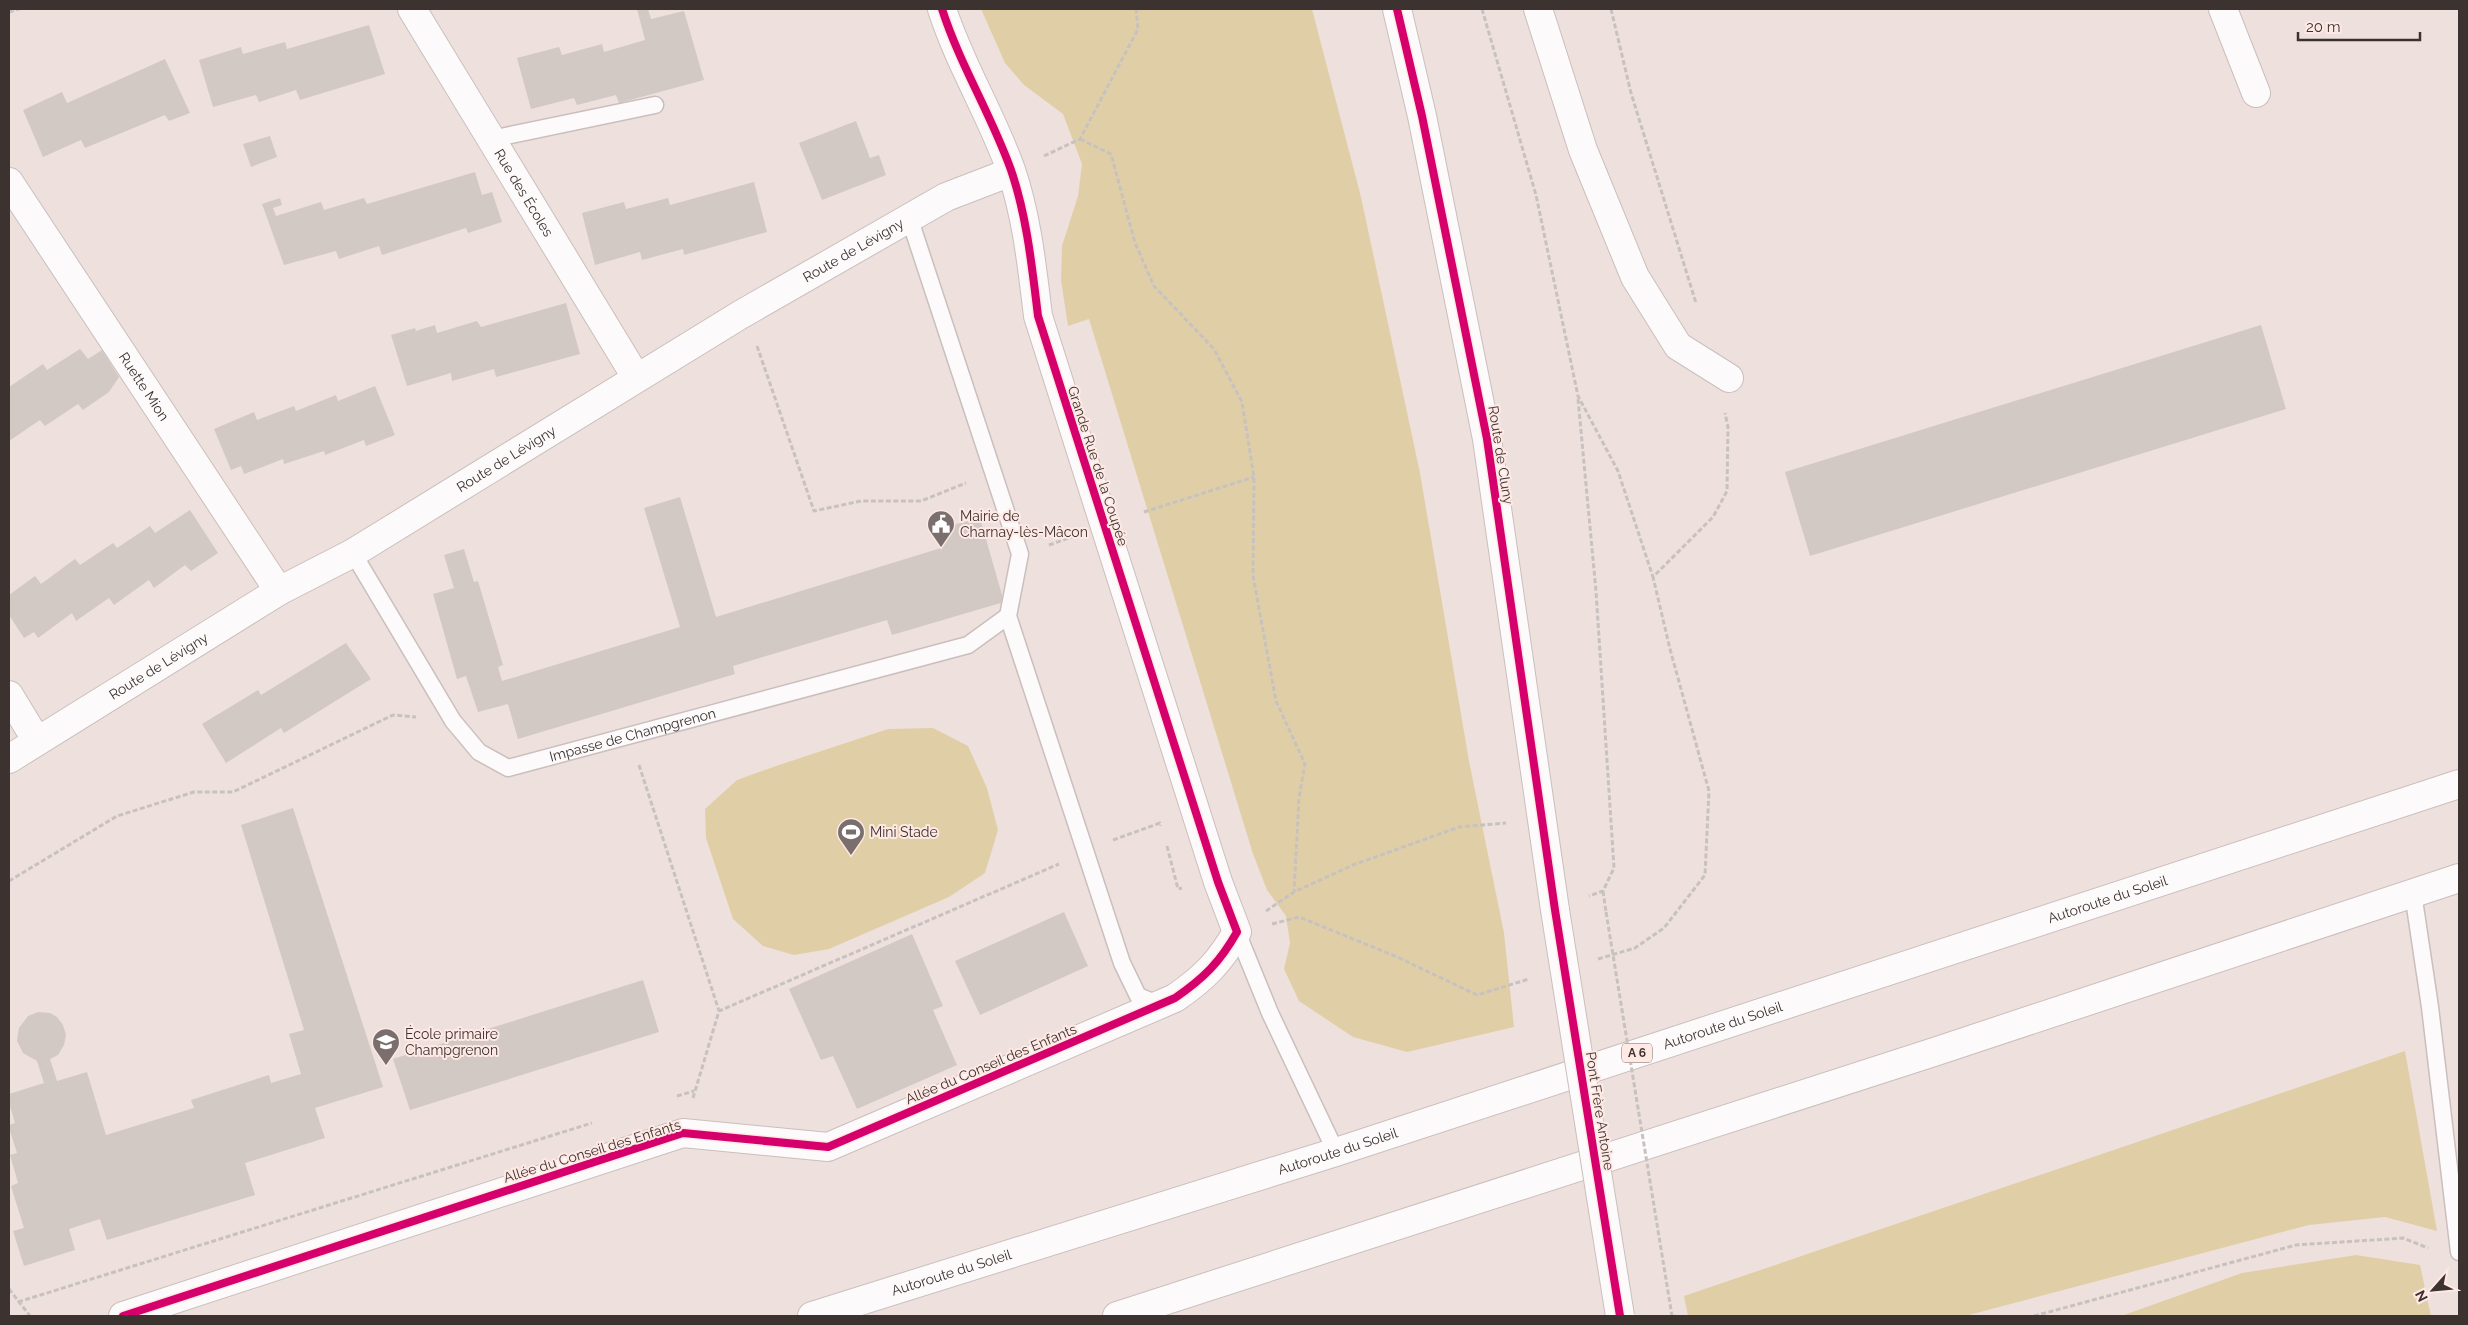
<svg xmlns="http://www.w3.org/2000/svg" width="2468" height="1325" font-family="Raleway,sans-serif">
<rect width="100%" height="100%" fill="#eee0dd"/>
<!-- green -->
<path fill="#e0cfa6" d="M 981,9 L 1312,9 L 1361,197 L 1420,473 L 1469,761 L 1504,933 L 1514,1027 L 1407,1052 L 1353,1037 L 1299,1001 L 1284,969 L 1290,943 L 1286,916 L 1267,890 L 1253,854 L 1089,319 L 1068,326 L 1061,280 L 1062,246 L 1078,196 L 1082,164 L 1063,114 L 1024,85 L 1005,63 Z
M 933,728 L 968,746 L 987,788 L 998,830 L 985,873 L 949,897 L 829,949 L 794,955 L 763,946 L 733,919 L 706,838 L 705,809 L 737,780 L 779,765 L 888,729 Z
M 2405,1051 L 2437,1231 L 2385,1217 L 2309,1225 L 1965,1316 L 1688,1316 L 1684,1296 Z
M 2356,1255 L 2420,1265 L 2431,1316 L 2121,1316 L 2242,1273 Z"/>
<!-- building -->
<path fill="#d3c9c4" d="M 637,9 L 648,9 L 651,19 L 684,11 L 704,80 L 619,103 L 616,95 L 577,105 L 574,98 L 531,109 L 517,58 L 559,47 L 562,55 L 602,44 L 604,52 L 645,40 Z
M 369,25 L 385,74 L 300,100 L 296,90 L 259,102 L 256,95 L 213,107 L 199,60 L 241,47 L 243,54 L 285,42 L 287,49 Z
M 165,59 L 190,113 L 169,121 L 165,115 L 85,148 L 81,140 L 43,157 L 23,110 L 62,92 L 67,103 Z
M 856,121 L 870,158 L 879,155 L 886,175 L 822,200 L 799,143 Z
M 270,136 L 277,157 L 251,167 L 243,144 Z
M 475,172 L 482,195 L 492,192 L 502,222 L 468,233 L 466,228 L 382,255 L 379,246 L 339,259 L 336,251 L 284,265 L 262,204 L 280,198 L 282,205 L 273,208 L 276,216 L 321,202 L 324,210 L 364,198 L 367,204 Z
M 754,182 L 767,232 L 684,255 L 683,249 L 642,260 L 640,252 L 595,265 L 582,213 L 624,202 L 626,209 L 668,198 L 670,205 Z
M 566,303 L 580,354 L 496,377 L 494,369 L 452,381 L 451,373 L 407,386 L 391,335 L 415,328 L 416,331 L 435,325 L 437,333 L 477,321 L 481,327 Z
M 2261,325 L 2286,409 L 1810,556 L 1785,472 Z
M 80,349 L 88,359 L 102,350 L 119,377 L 109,392 L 83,410 L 78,404 L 45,426 L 40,420 L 9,441 L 9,387 L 43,364 L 47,370 Z
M 375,386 L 395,435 L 366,446 L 364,440 L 325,455 L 324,451 L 284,464 L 283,459 L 244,474 L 241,466 L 231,470 L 214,429 L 254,412 L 257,420 L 294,406 L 296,411 L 336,395 L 338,401 Z
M 680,497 L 716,617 L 941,548 L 937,529 L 980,518 L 1004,602 L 892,635 L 887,620 L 733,666 L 735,674 L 518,739 L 508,704 L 478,712 L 466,676 L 457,679 L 433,594 L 454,588 L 444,555 L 464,549 L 474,582 L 478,581 L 503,665 L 498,667 L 502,681 L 680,627 L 644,508 Z
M 190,510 L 218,553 L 191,571 L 185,565 L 154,588 L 149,580 L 114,605 L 109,598 L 76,621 L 72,613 L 38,638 L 34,632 L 24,638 L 9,615 L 9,595 L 35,576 L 41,584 L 75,559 L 80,565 L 113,543 L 117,548 L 150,526 L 155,533 Z
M 346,643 L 371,679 L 284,733 L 281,728 L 226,763 L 202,724 L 258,690 L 261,695 Z
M 293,808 L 383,1087 L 315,1108 L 325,1138 L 245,1163 L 255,1195 L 107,1240 L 100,1219 L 69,1229 L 75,1250 L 24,1266 L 13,1231 L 24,1228 L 11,1186 L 18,1183 L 10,1155 L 17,1153 L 9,1128 L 9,1125 L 15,1123 L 9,1103 L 9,1094 L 44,1083 L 37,1061 L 23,1053 L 17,1041 L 19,1028 L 28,1016 L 38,1012 L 50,1013 L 57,1017 L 63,1025 L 66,1035 L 64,1045 L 58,1055 L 50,1059 L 57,1081 L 87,1072 L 106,1135 L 194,1108 L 191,1100 L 269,1075 L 271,1083 L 301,1074 L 289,1034 L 304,1030 L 241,825 Z
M 1064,912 L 1088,966 L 980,1015 L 955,961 Z
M 912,934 L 943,1006 L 933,1010 L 957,1065 L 857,1109 L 833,1056 L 821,1060 L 789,989 Z
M 643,980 L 659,1032 L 410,1110 L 393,1059 Z"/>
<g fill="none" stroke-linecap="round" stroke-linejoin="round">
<!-- service casing -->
<g stroke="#cabfbd" stroke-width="19">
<g id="service">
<path d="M 491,139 L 655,105"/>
<path d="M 909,217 L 1020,554 L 1008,616 L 1122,963 L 1138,996 L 1160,1005"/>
<path id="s1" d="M 353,553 L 453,721 L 479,752 L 508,768 L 968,645 L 1008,616"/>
<path d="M 2413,893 L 2430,1007 L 2459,1252"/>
<path d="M 1237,932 L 1270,1013 L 1336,1152"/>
</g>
</g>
<!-- minor casing -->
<g stroke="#cabfbd" stroke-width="30">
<g id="minor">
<path id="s2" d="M 412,9 L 636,377"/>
<path d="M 1538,9 L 1583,150 L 1635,277 L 1678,346 L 1729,378"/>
<path d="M 2223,9 L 2256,93"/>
<path id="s3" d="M 9,182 L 279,591"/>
<path d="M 9,695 L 37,741"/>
<path id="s4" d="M 9,759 L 279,591 L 353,553 L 740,315 L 946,197 L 1011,172"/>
<path d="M 123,1316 L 683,1133 L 828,1147 L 1175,998 C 1204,978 1220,962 1237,932 L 1218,882 L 1038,316 C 1032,267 1027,217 1011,170 C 991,114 960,65 942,9"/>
</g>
</g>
<!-- secondary casing -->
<g stroke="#cabfbd" stroke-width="30">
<path id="secondary" d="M 1397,9 L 1422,116 L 1487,439 L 1555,910"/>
</g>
<!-- motorway casing -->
<g stroke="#cabfbd" stroke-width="30">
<g id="motorway">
<path id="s5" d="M 812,1316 L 1336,1152 L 2459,784"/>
<path d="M 1117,1316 L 1934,1052 L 2459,878"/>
</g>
</g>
<!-- path -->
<path stroke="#c7c2c0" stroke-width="3" stroke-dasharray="5 2.5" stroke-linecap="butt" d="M 1482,9 L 1536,195 L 1578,396 L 1618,471 L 1653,577
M 1611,9 L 1631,93 L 1696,303
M 9,12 L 19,9
M 1080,139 L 1111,154 L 1135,243 L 1154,286 L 1214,349 L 1242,402 L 1254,477 L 1253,576 L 1276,701 L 1305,764 L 1299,798 L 1294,892
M 1044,156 L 1080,139 L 1138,29 L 1136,9
M 757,346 L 814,511 L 861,501 L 921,501 L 966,483
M 1578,399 L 1596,591 L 1614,868 L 1603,891 L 1589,896
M 1144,512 L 1254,477
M 1049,545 L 1072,537
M 639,765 L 719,1011
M 1113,840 L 1160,823 L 1161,826
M 1167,846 L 1178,889 L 1182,888
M 9,881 L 117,816 L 194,792 L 233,792 L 393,715 L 416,717
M 1603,891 L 1606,912
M 1266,911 L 1294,892 L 1353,865 L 1459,827 L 1506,823
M 1272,924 L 1299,917 L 1395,956 L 1477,995 L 1529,979
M 1598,959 L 1635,948 L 1664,928 L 1705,875 L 1709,791 L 1670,649 L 1653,577 L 1713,517 L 1727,491 L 1728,427 L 1725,413
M 677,1096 L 694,1091
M 693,1098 L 719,1011 L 1059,864
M 9,1289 L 30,1316
M 18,1302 L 592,1123
M 2034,1316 L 2296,1245 L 2403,1238 L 2428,1248"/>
<!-- service -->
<use href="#service" stroke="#fcfafa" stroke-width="16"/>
<!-- minor -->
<use href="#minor" stroke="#fcfafa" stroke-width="28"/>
<!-- secondary -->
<use href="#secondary" stroke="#fcfafa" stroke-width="28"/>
<!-- motorway -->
<use href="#motorway" stroke="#fcfafa" stroke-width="28"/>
<!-- secondary-bridge casing -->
<g stroke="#cabfbd" stroke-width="30" stroke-linecap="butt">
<path id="secondary-bridge" d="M 1555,910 L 1620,1316"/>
</g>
<!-- path-bridge -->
<path stroke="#c7c2c0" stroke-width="3" stroke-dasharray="5 2.5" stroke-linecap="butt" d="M 1606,912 L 1672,1316"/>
<!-- secondary-bridge -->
<use href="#secondary-bridge" stroke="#fcfafa" stroke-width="28"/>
<!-- cycleway casing -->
<g stroke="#ffe9e5" stroke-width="11">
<path id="cycleway" d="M 1397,9 L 1422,116 L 1487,439 L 1555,910 L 1620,1316
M 123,1316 L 683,1133 L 828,1147 L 1175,998 C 1204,978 1220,962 1237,932 L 1218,882 L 1038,316 C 1032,267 1027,217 1011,170 C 991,114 960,65 942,9"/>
</g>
<!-- cycleway -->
<use href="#cycleway" stroke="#d6006c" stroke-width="8"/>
</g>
<!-- icons -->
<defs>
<g id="civic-pin" transform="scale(1.4375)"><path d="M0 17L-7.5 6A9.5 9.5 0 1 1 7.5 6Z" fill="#7a6f6d" stroke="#ffe9e5"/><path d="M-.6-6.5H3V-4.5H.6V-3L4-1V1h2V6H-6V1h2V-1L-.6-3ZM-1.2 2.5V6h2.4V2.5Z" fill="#fff"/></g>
<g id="stadium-pin" transform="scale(1.4375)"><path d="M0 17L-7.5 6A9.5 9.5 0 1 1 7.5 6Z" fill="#7a6f6d" stroke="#ffe9e5"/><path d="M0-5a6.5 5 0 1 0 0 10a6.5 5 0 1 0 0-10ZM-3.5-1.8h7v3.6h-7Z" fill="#fff"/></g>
<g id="school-pin" transform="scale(1.4375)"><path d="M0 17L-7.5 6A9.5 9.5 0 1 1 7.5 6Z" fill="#7a6f6d" stroke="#ffe9e5"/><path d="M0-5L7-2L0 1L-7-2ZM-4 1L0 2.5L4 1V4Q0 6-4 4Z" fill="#fff"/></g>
</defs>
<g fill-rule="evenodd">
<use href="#civic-pin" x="941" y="524"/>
<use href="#stadium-pin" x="851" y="832"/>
<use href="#school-pin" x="386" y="1042"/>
</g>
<g text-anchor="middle" stroke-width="4" stroke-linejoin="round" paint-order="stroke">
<!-- shield labels -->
<rect fill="#ffe9e5" stroke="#766966" stroke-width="1" x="1622" y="1043.5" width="30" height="19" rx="4"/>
<g font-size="12" font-weight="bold" fill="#3c3230">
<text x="1637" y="1057">A 6</text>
</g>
<!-- street labels -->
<g font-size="14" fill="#3c3230" stroke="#ffe9e5">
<text dy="5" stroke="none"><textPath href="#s2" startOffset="215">Rue des Écoles</textPath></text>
<text dy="5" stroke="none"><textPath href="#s4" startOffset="986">Route de Lévigny</textPath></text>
<text dy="5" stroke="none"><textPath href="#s3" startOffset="245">Ruette Mion</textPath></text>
<text transform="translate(1501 455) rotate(81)" y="5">Route de Cluny</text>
<text dy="5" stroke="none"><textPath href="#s4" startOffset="581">Route de Lévigny</textPath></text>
<text transform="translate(1098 466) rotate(72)" y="5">Grande Rue de la Coupée</text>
<text dy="5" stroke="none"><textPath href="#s4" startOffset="176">Route de Lévigny</textPath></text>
<text dy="5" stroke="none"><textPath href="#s1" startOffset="398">Impasse de Champgrenon</textPath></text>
<text dy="5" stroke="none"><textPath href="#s5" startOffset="1361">Autoroute du Soleil</textPath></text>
<text dy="5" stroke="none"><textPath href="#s5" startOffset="956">Autoroute du Soleil</textPath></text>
<text transform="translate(991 1064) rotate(-23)" y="5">Allée du Conseil des Enfants</text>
<text transform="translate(1600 1111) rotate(81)" y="5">Pont Frère Antoine</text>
<text transform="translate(592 1151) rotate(-17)" y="5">Allée du Conseil des Enfants</text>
<text dy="5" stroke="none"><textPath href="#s5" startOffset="551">Autoroute du Soleil</textPath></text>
<text dy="5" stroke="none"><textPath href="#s5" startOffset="146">Autoroute du Soleil</textPath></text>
</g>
<!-- poi labels -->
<g font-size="14" fill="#3c3230" stroke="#ffe9e5" text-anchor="start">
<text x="960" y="521">Mairie de<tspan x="960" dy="16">Charnay-lès-Mâcon</tspan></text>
<text x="870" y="837">Mini Stade</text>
<text x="405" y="1039">École primaire<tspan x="405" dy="16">Champgrenon</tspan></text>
</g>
</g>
<!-- border -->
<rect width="2468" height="1325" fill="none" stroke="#3c3230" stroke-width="20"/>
<!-- north arrow -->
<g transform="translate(2433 1290) rotate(243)" stroke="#ffe9e5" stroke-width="4" paint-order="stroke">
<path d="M0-4L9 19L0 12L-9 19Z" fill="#3c3230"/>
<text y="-8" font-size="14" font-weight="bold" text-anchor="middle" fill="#3c3230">N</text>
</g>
<!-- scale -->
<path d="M2298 32v8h122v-8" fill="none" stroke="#3c3230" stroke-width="2.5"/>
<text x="2306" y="32" font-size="15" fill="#3c3230" stroke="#ffe9e5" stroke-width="4" paint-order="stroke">20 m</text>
</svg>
